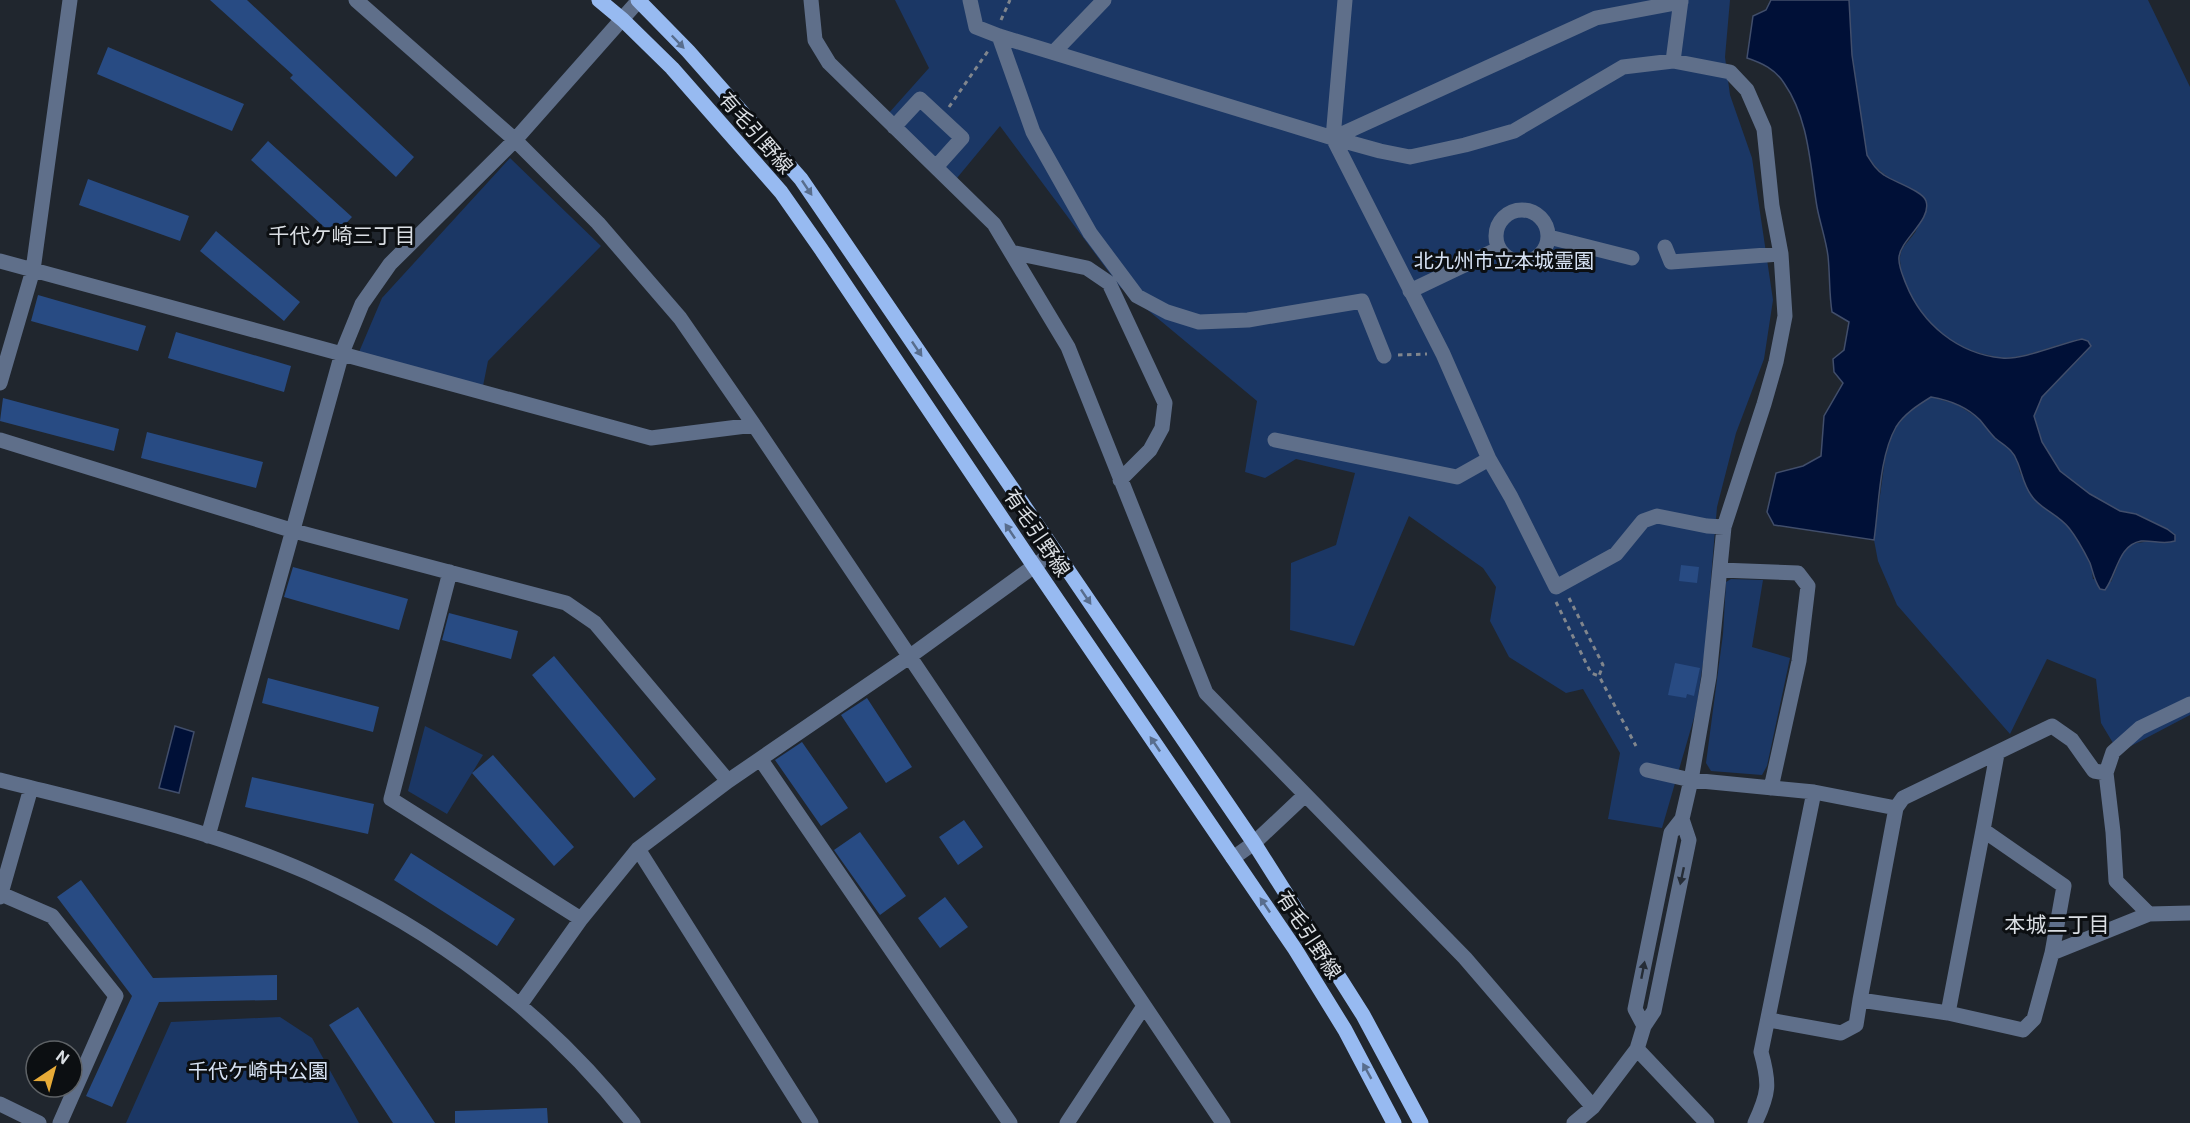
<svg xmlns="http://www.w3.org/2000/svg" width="2190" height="1123" font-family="Roboto,'Noto Sans JP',sans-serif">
<rect width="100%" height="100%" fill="#20262e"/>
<!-- green -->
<path fill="#1b3765" d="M 895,0 L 1730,0 L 1725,57 L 1730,95 L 1752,158 L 1773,300 L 1764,359 L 1736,433 L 1717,507 L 1705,649 L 1696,711 L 1662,828 L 1608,819 L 1620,753 L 1583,689 L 1566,693 L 1509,657 L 1490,621 L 1496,587 L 1483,568 L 1409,516 L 1354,646 L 1290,630 L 1291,563 L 1336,545 L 1355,473 L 1296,459 L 1265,478 L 1245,472 L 1257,401 L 1120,287 L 1000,126 L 957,178 L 888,114 L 929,68 Z
M 1849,0 L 2148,0 L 2190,87 L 2190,715 L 2131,746 L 2116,748 L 2101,723 L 2096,679 L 2047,659 L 2010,734 L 1897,605 L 1878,561 L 1874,540 L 1885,459 L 1891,438 L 1897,426 L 1907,414 L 1931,397 L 1956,404 L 1978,418 L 1995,438 L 2009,448 L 2017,460 L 2020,473 L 2040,505 L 2057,515 L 2069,528 L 2081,546 L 2091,566 L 2093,579 L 2111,582 L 2123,552 L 2130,544 L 2151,541 L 2175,535 L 2167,529 L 2136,514 L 2120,511 L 2090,494 L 2060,471 L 2042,442 L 2034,416 L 2042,397 L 2085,353 L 2088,341 L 2081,339 C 2056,344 2031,356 2006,358 C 1998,358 1990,355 1983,354 C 1942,344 1902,304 1900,260 C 1899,245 1916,237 1919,224 C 1920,214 1918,202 1918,192 C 1896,182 1880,176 1867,155 L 1852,55 Z
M 510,158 L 601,246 L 488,361 L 483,386 L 359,352 L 382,298 Z
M 1731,579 L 1763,580 L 1752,647 L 1790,658 L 1767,766 L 1762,775 L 1711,771 L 1706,763 L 1723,634 L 1726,582 Z
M 425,726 L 483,755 L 447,814 L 408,791 Z
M 280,1017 L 312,1038 L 359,1123 L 126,1123 L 171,1022 Z"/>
<!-- water -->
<path fill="#001037" stroke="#414e6b" stroke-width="1.5" d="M 1771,0 L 1849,0 L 1852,55 L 1867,155 C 1872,163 1876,170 1884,175 C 1894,182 1923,191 1926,201 C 1932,220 1901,239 1899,257 C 1898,266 1903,276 1906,284 C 1922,324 1958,354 2002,358 C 2023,360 2059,344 2082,339 L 2088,341 L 2091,346 L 2042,397 L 2034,416 L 2042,442 L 2060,471 L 2090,494 L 2120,511 L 2136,514 L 2167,529 L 2175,535 L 2175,541 C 2163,545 2153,540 2141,541 C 2118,545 2117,574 2105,590 L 2100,589 C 2094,580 2093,572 2090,563 C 2084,551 2077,538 2069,528 C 2058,514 2040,509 2031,495 C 2023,484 2022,472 2017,461 C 2013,449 2003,445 1995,438 C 1990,433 1985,426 1980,420 C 1967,407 1949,400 1931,397 C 1918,405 1904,414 1896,427 C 1879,457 1879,506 1874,540 L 1774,525 L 1767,512 L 1776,473 L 1803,466 L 1821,456 L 1824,416 L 1843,383 L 1834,372 L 1833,359 L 1844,350 L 1849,322 L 1832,312 C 1829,293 1830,275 1828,256 C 1826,240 1820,223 1817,207 C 1810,165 1809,119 1784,83 C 1775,69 1762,63 1747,58 L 1753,16 L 1766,10 Z
M 175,726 L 194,732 L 179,793 L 159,788 Z"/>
<!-- building -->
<path fill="#284b83" d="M 210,0 L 247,0 L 414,157 L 396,177 L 290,78 L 293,75 Z
M 108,47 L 244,104 L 232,131 L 97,74 Z
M 268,141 L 352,217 L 334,236 L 251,160 Z
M 88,179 L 189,216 L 180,241 L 79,205 Z
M 216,231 L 300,302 L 284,321 L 200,251 Z
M 38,295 L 146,326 L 138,351 L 31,321 Z
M 176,332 L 291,366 L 284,392 L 168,358 Z
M 3,398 L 119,429 L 114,451 L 0,421 Z
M 147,432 L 263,462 L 256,488 L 141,458 Z
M 1681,565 L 1699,567 L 1697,583 L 1679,581 Z
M 293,567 L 408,599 L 399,630 L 284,597 Z
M 449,613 L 518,631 L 511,659 L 442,640 Z
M 554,656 L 656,779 L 634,798 L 532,675 Z
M 1675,663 L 1700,668 L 1694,696 L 1687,694 L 1686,698 L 1668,695 Z
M 268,678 L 379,707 L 373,732 L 262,703 Z
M 867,698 L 912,767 L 886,783 L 841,715 Z
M 802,742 L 848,808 L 821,826 L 775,760 Z
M 493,755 L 574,847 L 554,866 L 472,773 Z
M 252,777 L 374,804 L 368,834 L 245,807 Z
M 964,820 L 983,847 L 958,865 L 939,837 Z
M 860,832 L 906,896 L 880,915 L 834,850 Z
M 411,853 L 515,919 L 497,946 L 394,880 Z
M 81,880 L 153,978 L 277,975 L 277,1000 L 159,1002 L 112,1107 L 86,1096 L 132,996 L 57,897 Z
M 945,897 L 968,927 L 940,948 L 918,918 Z
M 358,1007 L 435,1123 L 393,1123 L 329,1025 Z
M 547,1108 L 548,1123 L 455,1123 L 455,1111 Z"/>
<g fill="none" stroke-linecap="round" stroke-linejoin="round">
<!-- path -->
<path stroke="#81868d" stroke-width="3" stroke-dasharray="4.5 4.5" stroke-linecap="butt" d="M 1001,20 L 1010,0
M 949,107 L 988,51
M 1398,355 L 1427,354
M 1569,598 L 1603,665 L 1599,676 L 1636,746
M 1556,602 L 1591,673 L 1599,676"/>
<!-- minor -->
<path stroke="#5f6f8a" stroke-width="15" d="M 356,0 L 515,140 L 598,223 L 680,318 L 754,425 L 1223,1123
M 811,0 L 815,40 L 829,63 L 994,224 L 1068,347 L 1206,693 L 1465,958 L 1593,1107
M 970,0 L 976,27 L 999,36 L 1333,138 L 1380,151 L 1410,157 L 1465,145 L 1514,131 L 1623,67 L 1673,61 L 1730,72 L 1747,90 L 1764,129 L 1772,206 L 1781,254 L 1785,316 L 1776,362 L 1764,404 L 1724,527 L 1709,677 L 1691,780 L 1682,819 L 1671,833 L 1635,1009 L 1644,1026
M 1345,0 L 1333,138 L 1443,354 L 1489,459 L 1511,497 L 1556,587 L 1616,554 L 1643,521 L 1657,516 L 1707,526 L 1724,527
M 999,36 L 1033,132 L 1090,233 L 1137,296 L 1167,312 L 1199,322 L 1248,320 L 1362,301 L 1384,356
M 1054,52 L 1104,0
M 1673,61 L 1681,0
M 894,127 L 920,99 L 962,138 L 936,167
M 1333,138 L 1596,18 L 1681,2
M1496 236a26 26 0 1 1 52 0a26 26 0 1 1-52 0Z
M 1549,237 L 1632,258
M 1665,247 L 1671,262 L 1781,254
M 1011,252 L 1087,268 L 1109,283 L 1165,403 L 1162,428 L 1150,450 L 1120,480
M 0,261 L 651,438 L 754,425
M 1410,291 L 1498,249
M 0,383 L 33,270 L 70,0
M 0,440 L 294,531 L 566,603 L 595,623 L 728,781
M 1275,440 L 1457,477 L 1489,459
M 1720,570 L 1798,573 L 1808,586 L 1799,661 L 1771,788
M 450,572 L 391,799 L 581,919
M 2190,704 L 2140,728 L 2113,752 L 2106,773 L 2113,832 L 2116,881 L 2149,914 L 2190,913
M 761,760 L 1010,1123
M 1647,770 L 1691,780 L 1814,792 L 1896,808 L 1903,798 L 2052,726 L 2072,740 L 2094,771 L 2106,773
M 0,780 C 103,806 212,830 309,873 C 435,930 548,1014 633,1123
M 208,836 L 342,353 L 362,304 L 390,264 L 515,140 L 639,0
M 638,849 L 811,1123
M 1233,858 L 1254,843 L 1305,795
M 1,894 L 52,916 L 116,996 L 60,1123
M 0,897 L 31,788
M 2052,953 L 2149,914
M 1860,1000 L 1896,808
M 520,1005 L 581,919 L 638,849 L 728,781 L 909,657 L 1055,551
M 1948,1013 L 1983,830
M 1769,1020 L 1841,1033 L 1856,1025 L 1860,1000 L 1948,1013 L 2023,1030 L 2034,1019 L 2052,953 L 2064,886 L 1983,830 L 1997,754
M 1637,1049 L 1707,1123
M 0,1104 L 39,1123
M 1067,1123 L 1144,1006
M 1574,1123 L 1593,1107 L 1637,1049 L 1644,1026 L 1654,1011 L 1689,840 L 1682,819
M 1755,1123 C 1769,1093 1770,1084 1761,1052 L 1814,792"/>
<!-- major -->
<path stroke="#97baf1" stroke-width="15" d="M 599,0 L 623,20 L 672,68 L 781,192 L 821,249 L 1034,566 L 1295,949 L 1345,1030 L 1394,1123
M 638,0 L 688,51 L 801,179 L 1254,843 L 1363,1015 L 1421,1123"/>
</g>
<!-- one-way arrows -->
<defs><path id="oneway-solid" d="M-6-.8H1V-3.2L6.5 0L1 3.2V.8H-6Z" transform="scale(1.5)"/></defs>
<g fill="#586d8d">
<use href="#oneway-solid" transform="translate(678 42) rotate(46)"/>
<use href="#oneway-solid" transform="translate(807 188) rotate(56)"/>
<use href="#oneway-solid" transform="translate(917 349) rotate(56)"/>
<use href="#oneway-solid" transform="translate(1010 531) rotate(-124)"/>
<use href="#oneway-solid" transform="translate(1086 597) rotate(56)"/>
<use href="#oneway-solid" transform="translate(1155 744) rotate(-124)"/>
<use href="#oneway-solid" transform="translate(1265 905) rotate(-124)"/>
<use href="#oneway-solid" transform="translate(1367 1071) rotate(-119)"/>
</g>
<g fill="#252c36">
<use href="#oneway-solid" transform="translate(1682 876) rotate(102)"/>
<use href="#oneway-solid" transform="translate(1643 970) rotate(-79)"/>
</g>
<g text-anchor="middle" stroke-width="6" stroke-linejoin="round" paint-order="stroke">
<!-- street labels -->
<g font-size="20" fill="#dadee3" stroke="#0c0f12">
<text transform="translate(756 133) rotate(49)" y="7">有毛引野線</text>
<text transform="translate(1037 533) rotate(56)" y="7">有毛引野線</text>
<text transform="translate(1309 935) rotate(57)" y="7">有毛引野線</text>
</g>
<!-- park labels -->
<g font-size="20" fill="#d7e2f4" stroke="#0c0f12">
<text x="1504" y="268">北九州市立本城霊園</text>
<text x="258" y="1078">千代ケ崎中公園</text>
</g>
<!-- neighbourhood labels -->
<g font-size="21" fill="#dadee3" stroke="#0c0f12">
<text x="342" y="243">千代ケ崎三丁目</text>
<text x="2057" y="932">本城二丁目</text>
</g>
</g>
<!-- north arrow -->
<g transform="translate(54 1069) rotate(36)"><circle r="28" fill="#0c0f12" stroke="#5e6266" stroke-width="1.5"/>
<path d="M0-4.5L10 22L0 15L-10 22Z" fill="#e8ab37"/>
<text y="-9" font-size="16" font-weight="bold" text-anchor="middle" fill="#dadee3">N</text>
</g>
</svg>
